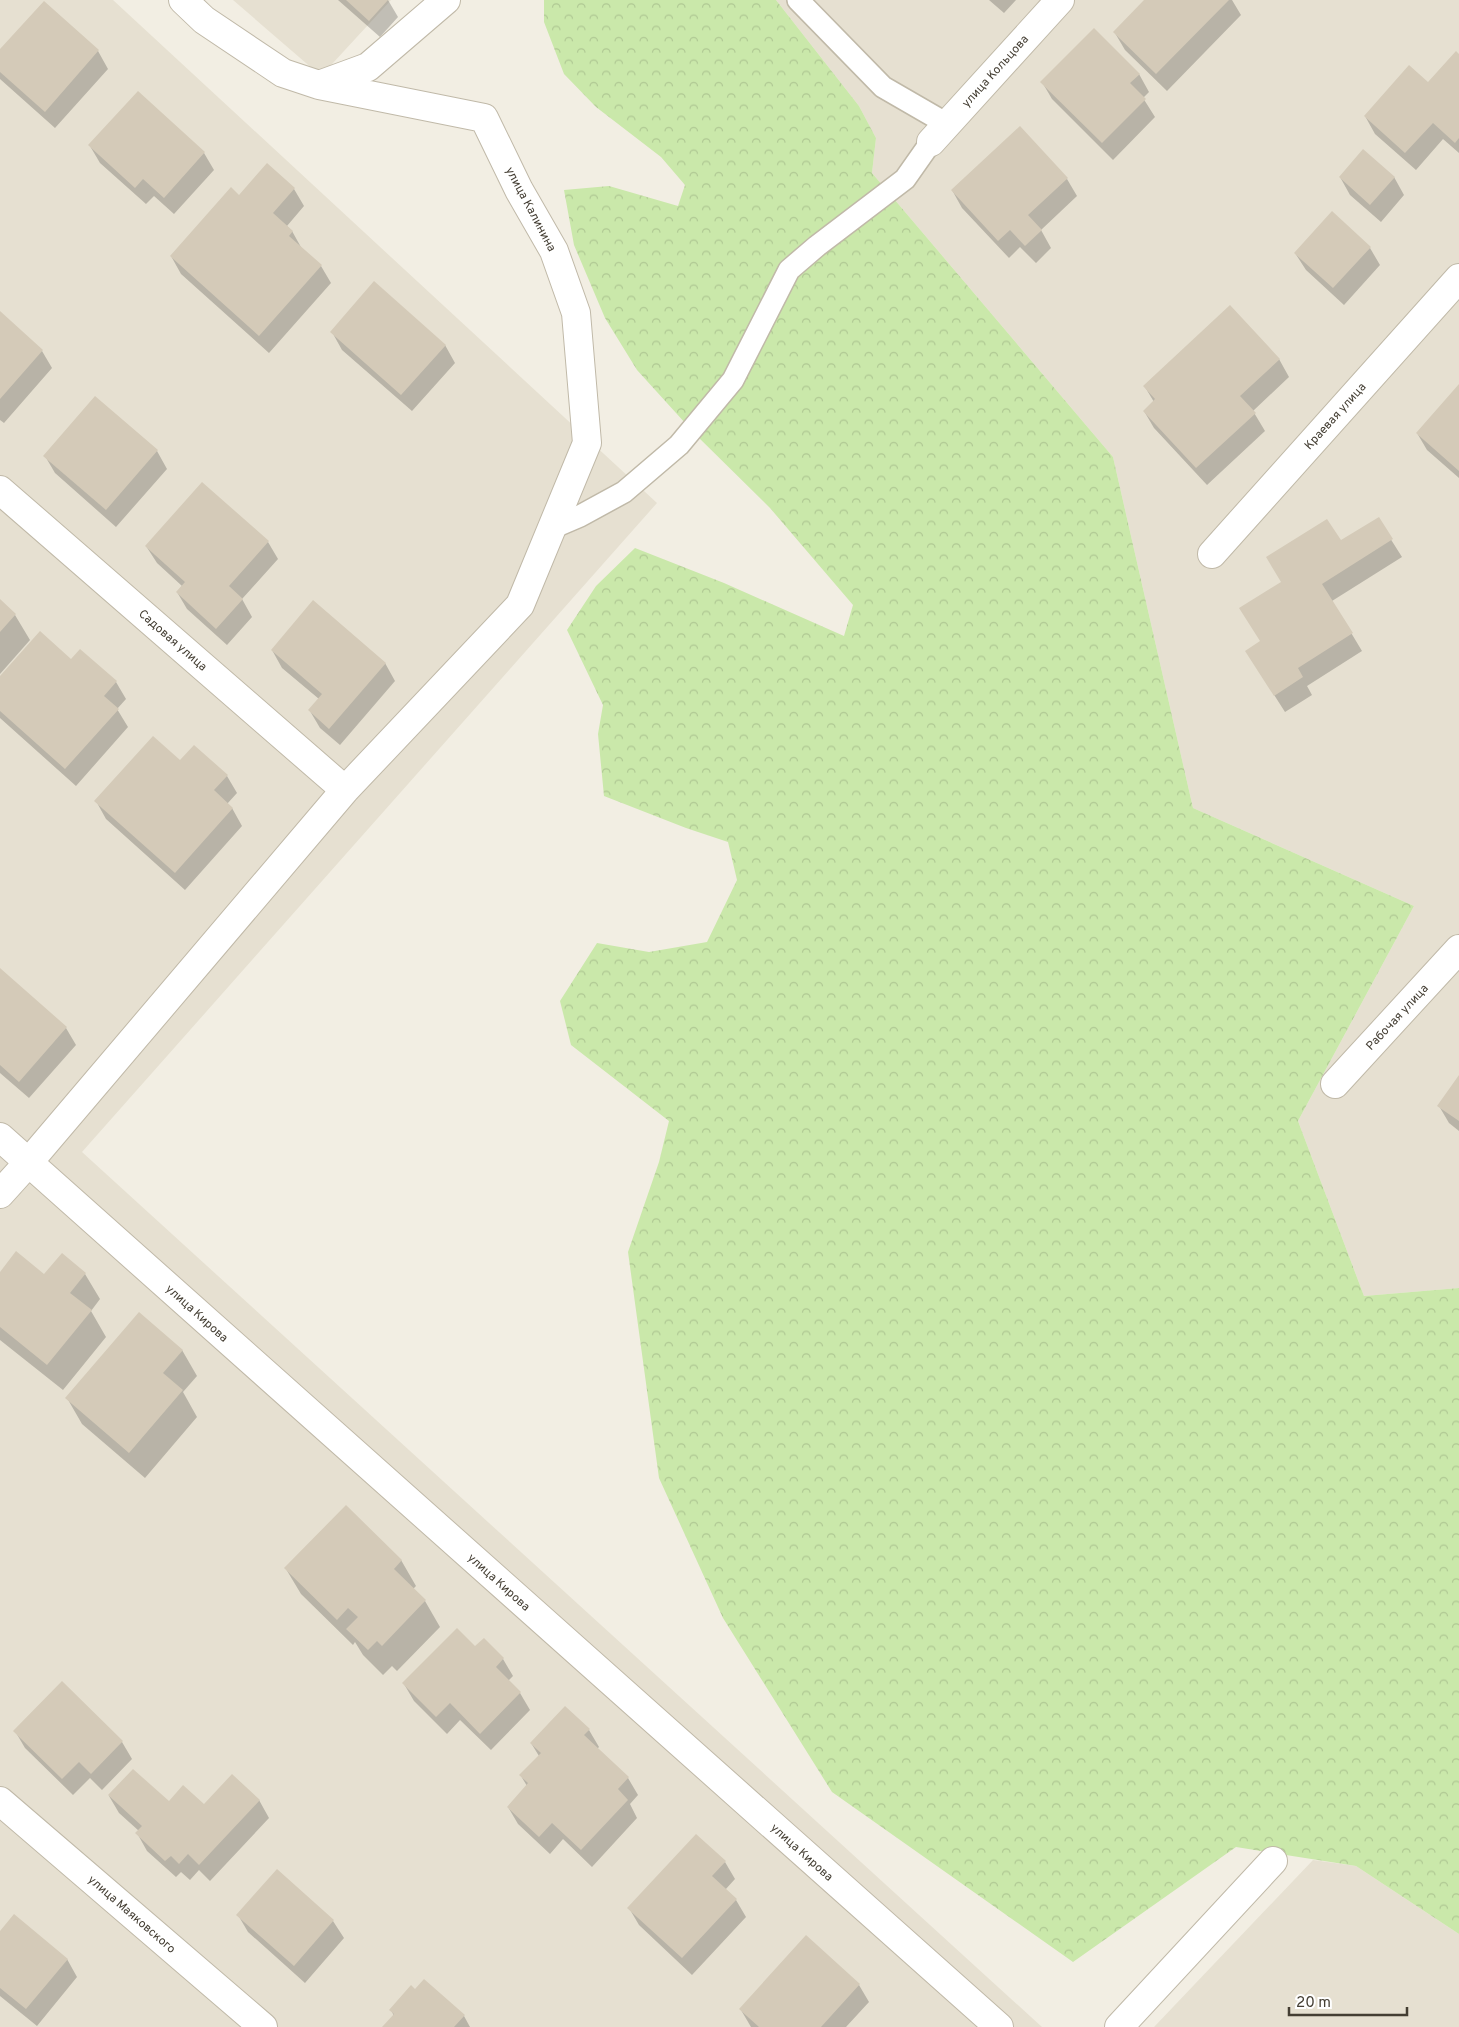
<svg xmlns="http://www.w3.org/2000/svg" width="1459" height="2027" font-family="Overpass,sans-serif">
<defs>
<pattern id="forest-crowns" width="20" height="18" patternUnits="userSpaceOnUse" patternTransform="scale(1.25)"><rect width="20" height="18" fill="#cae8aa"/><path d="M2 6a3 3 0 1 1 6 0M12 15a3 3 0 1 1 6 0" fill="none" stroke="#afc893"/></pattern>
</defs>
<rect width="100%" height="100%" fill="#f2eee3"/>
<!-- residential -->
<path fill="#e6e0d1" d="M 0,0 L 113,0 L 657,503 L 82,1152 L 1042,2027 L 0,2027 Z
M 233,0 L 391,0 L 321,76 Z
M 776,0 L 1459,0 L 1459,1288 L 1364,1296 L 1298,1121 L 1414,906 L 1193,808 L 1113,457 L 872,173 L 876,138 L 859,106 Z
M 1313,1860 L 1356,1866 L 1459,1934 L 1459,2027 L 1154,2027 Z"/>
<!-- forest -->
<path fill="url(#forest-crowns)" d="M 544,0 L 776,0 L 859,106 L 876,138 L 872,173 L 1113,457 L 1193,808 L 1414,906 L 1298,1121 L 1364,1296 L 1459,1288 L 1459,1934 L 1356,1866 L 1236,1847 L 1073,1962 L 832,1792 L 723,1618 L 659,1478 L 628,1252 L 659,1162 L 669,1121 L 571,1045 L 560,1001 L 597,943 L 649,952 L 707,942 L 737,880 L 728,842 L 686,828 L 604,796 L 598,734 L 603,705 L 567,630 L 596,586 L 635,548 L 724,583 L 844,636 L 853,605 L 770,508 L 696,435 L 637,370 L 605,318 L 574,245 L 564,190 L 609,186 L 678,206 L 685,185 L 661,157 L 596,107 L 564,74 L 544,22 Z"/>
<!-- shadow -->
<path fill="#0003" d="M 338,0 L 388,0 L 398,17 L 380,37 Z
M 989,0 L 1016,0 L 1004,13 Z
M 1146,0 L 1232,0 L 1241,15 L 1167,91 L 1125,50 L 1115,33 Z
M 44,2 L 98,51 L 108,69 L 55,128 L 0,79 L 0,51 Z
M 1459,56 L 1459,153 L 1443,139 L 1416,170 L 1375,134 L 1365,116 L 1428,84 Z
M 1139,74 L 1149,92 L 1143,98 L 1155,117 L 1113,160 L 1052,99 L 1042,82 Z
M 90,146 L 204,153 L 214,170 L 174,214 L 154,196 L 146,204 L 100,163 Z
M 267,165 L 294,189 L 304,206 L 287,226 L 292,231 L 302,249 L 321,266 L 331,283 L 269,353 L 181,274 L 171,256 L 239,196 Z
M 1340,177 L 1394,177 L 1404,195 L 1381,222 L 1350,195 Z
M 1067,179 L 1077,196 L 1041,230 L 1051,248 L 1036,263 L 1020,247 L 1009,258 L 962,208 L 952,190 Z
M 1370,248 L 1380,265 L 1344,305 L 1306,270 L 1295,253 Z
M 0,313 L 42,351 L 52,368 L 4,423 L 0,420 Z
M 332,332 L 445,345 L 455,363 L 412,411 L 342,350 Z
M 1279,359 L 1289,377 L 1253,411 L 1265,431 L 1207,485 L 1154,428 L 1144,411 L 1154,402 L 1145,387 Z
M 1459,386 L 1459,478 L 1427,450 L 1417,433 Z
M 157,451 L 167,469 L 116,527 L 55,473 L 45,456 Z
M 1378,519 L 1402,557 L 1332,601 L 1362,651 L 1307,686 L 1312,695 L 1285,712 L 1257,668 L 1261,642 L 1282,582 Z
M 268,542 L 278,559 L 242,599 L 252,617 L 227,645 L 187,609 L 177,592 L 182,586 L 157,563 L 146,546 Z
M 0,601 L 15,615 L 30,640 L 0,674 Z
M 272,650 L 385,663 L 395,681 L 340,745 L 320,728 L 310,711 L 319,699 L 282,668 Z
M 71,661 L 116,682 L 126,699 L 117,709 L 128,727 L 76,786 L 0,718 L 0,678 Z
M 181,762 L 227,776 L 237,793 L 227,804 L 232,808 L 242,826 L 185,890 L 106,819 L 96,801 Z
M 0,970 L 66,1028 L 76,1045 L 29,1098 L 0,1073 Z
M 1459,1077 L 1459,1131 L 1449,1123 L 1439,1106 Z
M 0,1274 L 44,1276 L 85,1274 L 100,1299 L 91,1311 L 106,1337 L 63,1390 L 0,1340 Z
M 182,1350 L 197,1376 L 183,1392 L 197,1417 L 145,1478 L 82,1424 L 67,1398 Z
M 401,1560 L 416,1586 L 413,1589 L 425,1601 L 440,1627 L 397,1671 L 392,1666 L 383,1675 L 363,1655 L 355,1642 L 353,1645 L 301,1594 L 286,1569 Z
M 484,1640 L 503,1659 L 513,1676 L 508,1681 L 520,1693 L 530,1710 L 491,1750 L 460,1720 L 447,1734 L 414,1701 L 404,1684 L 475,1648 Z
M 62,1683 L 122,1742 L 132,1759 L 102,1790 L 90,1778 L 73,1795 L 25,1748 L 15,1731 Z
M 589,1730 L 599,1747 L 597,1749 L 628,1778 L 638,1795 L 630,1804 L 637,1818 L 592,1867 L 563,1839 L 550,1854 L 518,1824 L 508,1807 L 527,1786 L 521,1776 L 539,1756 L 531,1743 Z
M 109,1796 L 204,1806 L 259,1800 L 269,1818 L 210,1881 L 199,1870 L 190,1880 L 181,1872 L 176,1877 L 147,1851 L 137,1833 L 139,1831 L 119,1813 Z
M 725,1862 L 735,1879 L 725,1890 L 736,1900 L 746,1917 L 692,1975 L 639,1925 L 629,1908 Z
M 277,1871 L 333,1921 L 344,1938 L 305,1983 L 248,1932 L 238,1915 Z
M 0,1933 L 67,1959 L 77,1977 L 37,2026 L 0,1996 Z
M 424,1981 L 464,2016 L 470,2027 L 384,2027 L 394,2016 L 391,2010 L 416,1991 Z
M 859,1985 L 869,2002 L 846,2027 L 751,2027 L 741,2010 Z"/>
<!-- building -->
<path fill="#d4cab8" d="M 346,0 L 388,0 L 369,21 Z
M 1144,0 L 1229,0 L 1156,74 L 1113,32 Z
M 44,1 L 99,50 L 45,112 L 0,72 L 0,49 Z
M 1094,28 L 1140,74 L 1130,83 L 1146,99 L 1102,143 L 1040,82 Z
M 1456,51 L 1459,54 L 1459,138 L 1455,143 L 1433,123 L 1405,153 L 1364,116 L 1409,65 L 1428,82 Z
M 138,91 L 205,152 L 164,198 L 143,179 L 135,188 L 88,145 Z
M 1020,126 L 1068,178 L 1028,215 L 1042,230 L 1025,246 L 1010,230 L 998,241 L 951,190 Z
M 1363,149 L 1395,177 L 1370,205 L 1339,177 Z
M 267,163 L 295,188 L 273,213 L 293,231 L 289,236 L 322,265 L 259,336 L 170,256 L 231,187 L 239,195 Z
M 1332,211 L 1371,247 L 1333,288 L 1294,253 Z
M 374,281 L 446,345 L 401,395 L 330,332 Z
M 1230,305 L 1280,359 L 1240,396 L 1256,413 L 1196,468 L 1143,411 L 1155,399 L 1143,386 Z
M 0,311 L 43,350 L 0,399 Z
M 1459,384 L 1459,471 L 1416,433 Z
M 95,396 L 158,450 L 106,510 L 43,456 Z
M 202,482 L 269,541 L 229,586 L 243,599 L 216,629 L 176,592 L 185,582 L 145,546 Z
M 1379,517 L 1393,539 L 1322,584 L 1353,633 L 1298,668 L 1303,677 L 1274,696 L 1245,651 L 1260,641 L 1239,608 L 1281,582 L 1266,557 L 1327,519 L 1341,540 Z
M 0,599 L 16,614 L 0,632 Z
M 313,600 L 386,663 L 329,729 L 308,710 L 322,694 L 271,650 Z
M 40,631 L 71,659 L 80,649 L 117,681 L 104,696 L 119,709 L 65,769 L 0,711 L 0,676 Z
M 153,736 L 180,760 L 194,745 L 228,775 L 214,790 L 233,808 L 175,873 L 94,801 Z
M 0,968 L 67,1027 L 19,1082 L 0,1065 Z
M 1459,1075 L 1459,1121 L 1437,1106 Z
M 16,1251 L 44,1274 L 62,1253 L 86,1273 L 70,1293 L 92,1310 L 47,1365 L 0,1327 L 0,1272 Z
M 139,1312 L 183,1350 L 163,1373 L 183,1390 L 129,1453 L 65,1398 Z
M 346,1505 L 402,1560 L 394,1569 L 426,1600 L 382,1646 L 377,1641 L 368,1650 L 346,1629 L 358,1617 L 348,1608 L 337,1620 L 284,1568 Z
M 457,1628 L 475,1646 L 484,1638 L 504,1658 L 496,1667 L 521,1692 L 480,1734 L 450,1703 L 436,1717 L 402,1683 Z
M 62,1681 L 123,1741 L 91,1774 L 79,1762 L 62,1779 L 13,1731 Z
M 565,1706 L 590,1729 L 584,1735 L 629,1777 L 618,1789 L 628,1800 L 581,1850 L 552,1823 L 539,1837 L 507,1807 L 528,1783 L 519,1775 L 541,1753 L 530,1743 Z
M 133,1769 L 169,1801 L 183,1785 L 204,1804 L 232,1774 L 260,1800 L 199,1865 L 188,1854 L 179,1864 L 171,1856 L 165,1861 L 135,1833 L 142,1826 L 108,1795 Z
M 696,1834 L 726,1861 L 712,1876 L 737,1899 L 682,1958 L 627,1908 Z
M 277,1869 L 334,1920 L 294,1966 L 236,1915 Z
M 14,1914 L 68,1959 L 26,2009 L 0,1988 L 0,1931 Z
M 806,1935 L 860,1984 L 821,2027 L 759,2027 L 739,2009 Z
M 424,1979 L 465,2015 L 454,2027 L 382,2027 L 394,2014 L 389,2010 L 411,1985 L 415,1989 Z"/>
<g fill="none" stroke-linecap="round" stroke-linejoin="round">
<!-- lane casing -->
<g stroke="#c0b9a8" stroke-width="24">
<path id="lane" d="M 798,0 L 883,87 L 947,124
M 552,528 L 580,516 L 624,492 L 679,445 L 733,380 L 789,270 L 817,246 L 905,179 L 931,142"/>
</g>
<!-- street casing -->
<g stroke="#c0b9a8" stroke-width="30">
<path id="street" d="M 183,0 L 204,20 L 283,73 L 319,85 L 368,67 L 446,0
M 931,142 L 1060,0
M 0,490 L 345,790
M 1212,554 L 1459,278
M 1335,1084 L 1459,949
M 0,1137 L 999,2027
M 0,1194 L 28,1163 L 345,790 L 520,605 L 587,443 L 576,313 L 554,251 L 519,190 L 484,118 L 319,85
M 0,1801 L 263,2027
M 1119,2027 L 1273,1861"/>
</g>
<!-- lane -->
<use href="#lane" stroke="#fff" stroke-width="21"/>
<!-- street -->
<use href="#street" stroke="#fff" stroke-width="28"/>
</g>
<g text-anchor="middle" stroke-width="4" stroke-linejoin="round" paint-order="stroke">
<!-- street labels -->
<g font-size="12" fill="#443e33" stroke="#fff">
<text transform="translate(995 71) rotate(-48)" y="4">улица Кольцова</text>
<text transform="translate(531 209) rotate(62)" y="4">улица Калинина</text>
<text transform="translate(1335 416) rotate(-48)" y="4">Краевая улица</text>
<text transform="translate(173 640) rotate(41)" y="4">Садовая улица</text>
<text transform="translate(1397 1017) rotate(-47)" y="4">Рабочая улица</text>
<text transform="translate(197 1313) rotate(42)" y="4">улица Кирова</text>
<text transform="translate(499 1582) rotate(42)" y="4">улица Кирова</text>
<text transform="translate(802 1852) rotate(42)" y="4">улица Кирова</text>
<text transform="translate(132 1914) rotate(41)" y="4">улица Маяковского</text>
</g>
</g>
<!-- scale -->
<path d="M1289 2007v8h118v-8" fill="none" stroke="#443e33" stroke-width="2.5"/>
<text x="1296" y="2007" font-size="15" fill="#443e33" stroke="#ffffff" stroke-width="4" paint-order="stroke">20 m</text>
</svg>
